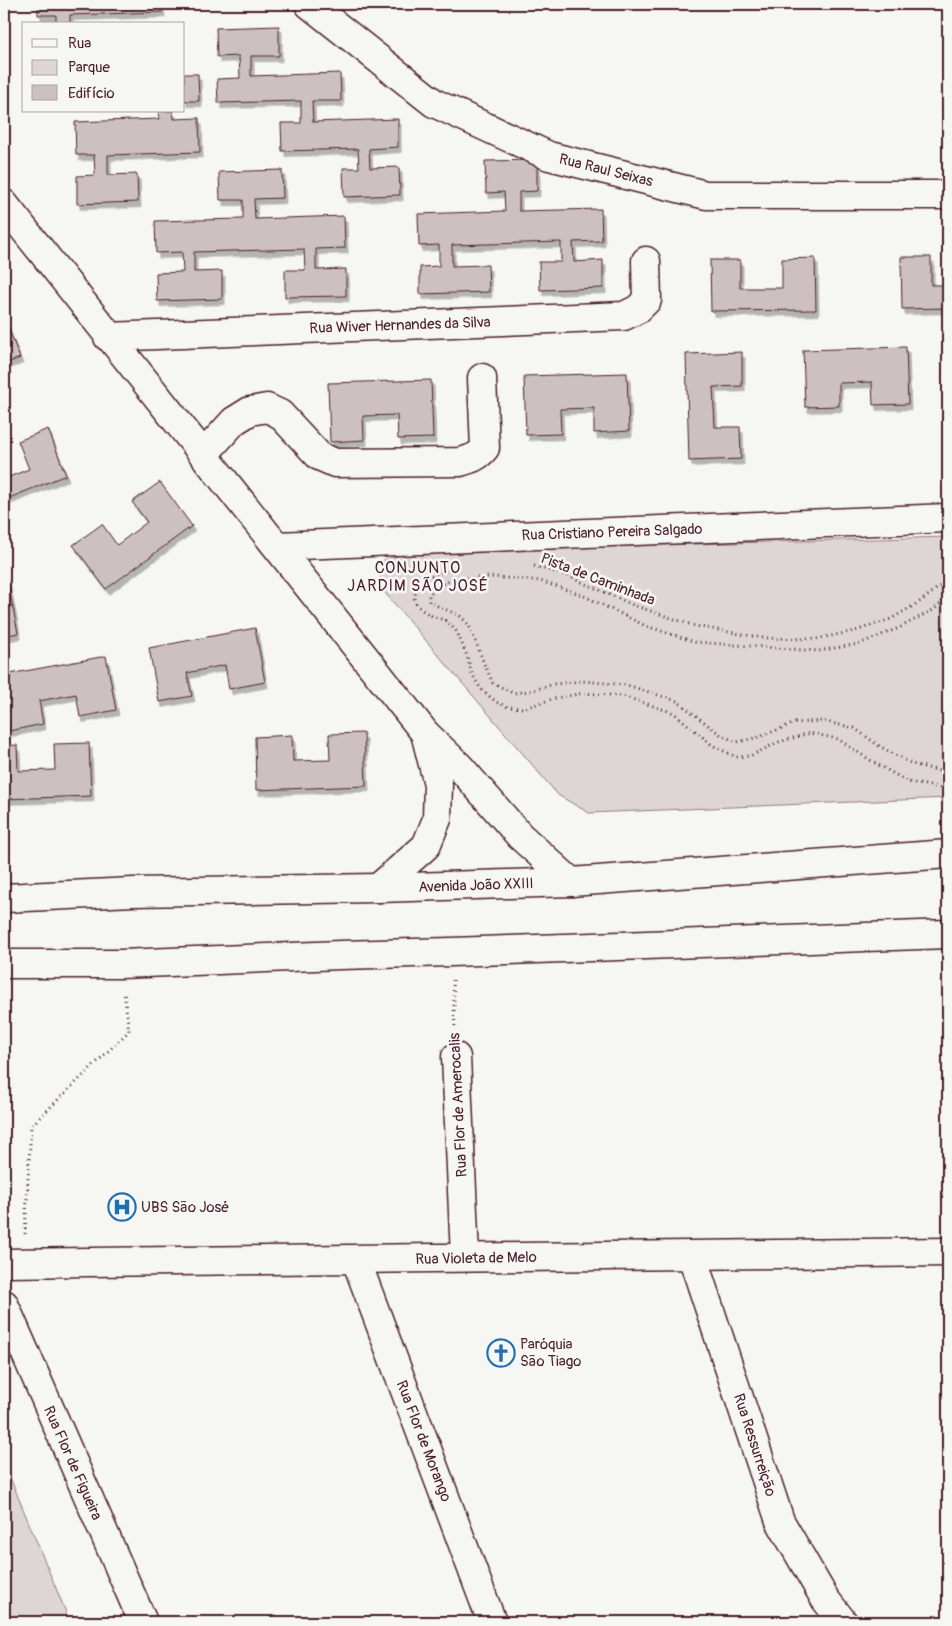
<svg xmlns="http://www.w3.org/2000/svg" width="952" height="1626" font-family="Pangolin,sans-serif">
<defs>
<filter id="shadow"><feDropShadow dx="3" dy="5.5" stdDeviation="0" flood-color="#0004"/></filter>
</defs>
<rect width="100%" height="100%" fill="#f6f6f2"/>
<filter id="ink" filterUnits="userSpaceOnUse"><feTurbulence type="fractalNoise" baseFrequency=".02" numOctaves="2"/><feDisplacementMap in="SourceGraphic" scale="10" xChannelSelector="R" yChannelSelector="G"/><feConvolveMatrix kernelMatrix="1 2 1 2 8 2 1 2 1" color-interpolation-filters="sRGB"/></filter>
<g filter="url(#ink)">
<!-- green -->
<path fill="#ddd6d5" stroke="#947a80" d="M 948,537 L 948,798 L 589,813 L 558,795 L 380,587 L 381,561 L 409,552 Z
M 4,1463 L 70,1622 L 4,1622 Z"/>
<!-- building -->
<path fill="#ccc1c0" stroke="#4a1f2b" filter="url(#shadow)" d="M 38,4 L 161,4 L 162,12 L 70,15 L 70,24 L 56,24 L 56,15 L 38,15 Z
M 279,26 L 279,56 L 251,56 L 251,76 L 340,73 L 341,101 L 312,101 L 313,122 L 398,119 L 398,147 L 369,149 L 370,168 L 399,167 L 400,195 L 344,197 L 343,168 L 359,168 L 358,149 L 282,151 L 281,123 L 301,123 L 301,101 L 218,103 L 217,79 L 240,78 L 239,56 L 217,57 L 216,28 Z
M 184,74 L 198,74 L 199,101 L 184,101 Z
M 158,111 L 173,111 L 174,119 L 199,118 L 200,152 L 108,155 L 108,175 L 137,174 L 138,202 L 77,204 L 77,176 L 95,175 L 94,155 L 76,155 L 75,122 L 159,119 Z
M 537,160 L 537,191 L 519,192 L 519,211 L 601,209 L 602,241 L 573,242 L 574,262 L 603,260 L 603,288 L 540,290 L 539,262 L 561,262 L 561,242 L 452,245 L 452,266 L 488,265 L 489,292 L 420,294 L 420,267 L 439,266 L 439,245 L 419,246 L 418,214 L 505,211 L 504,192 L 486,193 L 485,161 Z
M 282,170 L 283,198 L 254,199 L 255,219 L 344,216 L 345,248 L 316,249 L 316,270 L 346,269 L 346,296 L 285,297 L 285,270 L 305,270 L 304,249 L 194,252 L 194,272 L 222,271 L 222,299 L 157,301 L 156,273 L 183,272 L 182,252 L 156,253 L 155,221 L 243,219 L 243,200 L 220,200 L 219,172 Z
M 901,257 L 931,257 L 931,285 L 948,285 L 948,308 L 902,309 Z
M 815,258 L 816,310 L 711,311 L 710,260 L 740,260 L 740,288 L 782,288 L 782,259 Z
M 4,317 L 20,358 L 4,364 Z
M 906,347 L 908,404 L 873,405 L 872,382 L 839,383 L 839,406 L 805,407 L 803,350 Z
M 742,352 L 742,386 L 713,387 L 715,427 L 740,427 L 741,459 L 689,461 L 686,354 Z
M 627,373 L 629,431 L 594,433 L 594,408 L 560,409 L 561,434 L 526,435 L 524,376 Z
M 431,380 L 433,438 L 398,439 L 397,415 L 363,416 L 364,440 L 330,442 L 328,383 Z
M 48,429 L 66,475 L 4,500 L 4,479 L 29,469 L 18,441 Z
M 160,482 L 192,526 L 106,589 L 73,545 L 102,524 L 117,545 L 147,522 L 132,502 Z
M 7,578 L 18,633 L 4,636 L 4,579 Z
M 255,628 L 265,682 L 229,689 L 225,665 L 187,673 L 192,696 L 159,702 L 149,648 Z
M 106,656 L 116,710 L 80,717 L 76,694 L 39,701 L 43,724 L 9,731 L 4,699 L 4,675 Z
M 364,733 L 366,786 L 256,790 L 255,737 L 292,735 L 293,761 L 330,760 L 329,734 Z
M 89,743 L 91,796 L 4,799 L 4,746 L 17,745 L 18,771 L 55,770 L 54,744 Z"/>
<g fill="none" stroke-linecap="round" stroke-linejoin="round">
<!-- minor casing -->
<g stroke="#4a1f2b" stroke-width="31">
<path id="minor" d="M 309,4 L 434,103 L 549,156 L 706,195 L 948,195
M 4,204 L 425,733 L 459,766 L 520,836 L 571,882
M 108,337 L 624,316 L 638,309 L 647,300 L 646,261
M 204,454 L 234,421 L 250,411 L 267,408 L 280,414 L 319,456 L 335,463 L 460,462 C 471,459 478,457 485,448 L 482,378
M 277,546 L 948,518
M 378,888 L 426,846 L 437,819 L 438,784 L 425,733
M 456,1057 L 465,1257
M 692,1256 L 780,1521 L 825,1599 L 843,1622
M 356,1260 L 492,1622
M 4,1263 L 948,1252
M 4,1304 L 143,1622"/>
</g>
<!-- secondary casing -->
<g stroke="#4a1f2b" stroke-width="31">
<path id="secondary" d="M 4,898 L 133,892 L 378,888 L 571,882 L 948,854
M 4,964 L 121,964 L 340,955 L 451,952 L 948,934"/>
</g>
<!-- path -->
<path stroke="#4a1f2b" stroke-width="3" stroke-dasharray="1 4" stroke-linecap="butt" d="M 534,566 L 568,576 L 633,605 L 695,626 L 763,638 L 816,639 L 855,631 L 891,619 L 921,601 L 948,580
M 456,569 L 442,572 L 428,578 L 417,588 L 414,598 L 417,605 L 422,610 L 432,616 L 447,621 L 457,632 L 467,656 L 472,674 L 481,689 L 496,702 L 508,707 L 524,708 L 556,698 L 584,693 L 623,696 L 674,713 L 712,745 L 736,757 L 750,756 L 779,742 L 810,733 L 838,739 L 870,760 L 908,782 L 948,789
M 948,598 L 933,610 L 899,628 L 859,644 L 818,651 L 695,642 L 646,626 L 582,595 L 540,581 L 494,577 L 454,579 L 436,587 L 429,595 L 429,602 L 460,616 L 469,625 L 485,666 L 493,683 L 513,693 L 530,691 L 554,684 L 583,681 L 627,685 L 677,701 L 721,735 L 737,742 L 759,737 L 795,723 L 822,721 L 854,728 L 881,747 L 912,764 L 948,773
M 453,980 L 455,1029
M 25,1234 L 31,1126 L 129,1031 L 124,992"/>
<!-- minor -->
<use href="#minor" stroke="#f6f6f2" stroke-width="28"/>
<!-- secondary -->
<use href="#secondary" stroke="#f6f6f2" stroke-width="28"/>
</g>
</g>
<!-- icons -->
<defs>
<g id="hospital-ring" transform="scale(1.4375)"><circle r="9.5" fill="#f6f6f2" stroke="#1f6fb2" stroke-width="1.5"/><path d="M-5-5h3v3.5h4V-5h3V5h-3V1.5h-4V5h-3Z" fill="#1f6fb2"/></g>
<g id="church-ring" transform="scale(1.4375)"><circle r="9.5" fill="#f6f6f2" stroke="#1f6fb2" stroke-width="1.5"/><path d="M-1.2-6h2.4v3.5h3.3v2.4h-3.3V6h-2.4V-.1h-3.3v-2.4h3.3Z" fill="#1f6fb2"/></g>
</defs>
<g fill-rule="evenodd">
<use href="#hospital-ring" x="122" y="1207"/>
<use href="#church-ring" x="501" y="1353"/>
</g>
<g text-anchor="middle" stroke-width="5" stroke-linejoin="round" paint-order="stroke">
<!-- street labels -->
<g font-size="15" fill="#4a1f2b" stroke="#f6f6f2">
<text transform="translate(606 170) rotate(14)" y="5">Rua Raul Seixas</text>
<text transform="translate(400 325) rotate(-2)" y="5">Rua Wiver Hernandes da Silva</text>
<text transform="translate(612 532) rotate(-2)" y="5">Rua Cristiano Pereira Salgado</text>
<text transform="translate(598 579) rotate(21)" y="5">Pista de Caminhada</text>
<text transform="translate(476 885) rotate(-2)" y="5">Avenida João XXIII</text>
<text transform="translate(458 1105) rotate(-93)" y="5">Rua Flor de Amerocalis</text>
<text transform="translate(476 1258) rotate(-1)" y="5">Rua Violeta de Melo</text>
<text transform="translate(424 1441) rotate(69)" y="5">Rua Flor de Morango</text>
<text transform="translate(755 1445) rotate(72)" y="5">Rua Ressurreição</text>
<text transform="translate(73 1463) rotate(66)" y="5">Rua Flor de Figueira</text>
</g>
<!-- poi labels -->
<g font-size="15" fill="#4a1f2b" stroke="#f6f6f2" text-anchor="start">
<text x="141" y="1212">UBS São José</text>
<text x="520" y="1349">Paróquia<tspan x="520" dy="17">São Tiago</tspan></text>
</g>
<!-- neighbourhood labels -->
<g font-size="16" letter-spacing="1" fill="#4a1f2b" stroke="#f6f6f2">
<text x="418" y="573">CONJUNTO<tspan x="418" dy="18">JARDIM SÃO JOSÉ</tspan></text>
</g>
</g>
<!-- margin -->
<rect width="952" height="1626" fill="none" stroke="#f6f6f2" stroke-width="20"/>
<rect x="10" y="10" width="932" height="1606" fill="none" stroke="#4a1f2b" stroke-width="2" filter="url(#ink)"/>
<!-- legend -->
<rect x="22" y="22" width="162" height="90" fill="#f6f6f2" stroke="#b1a0a2"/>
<rect x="32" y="39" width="25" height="8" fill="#f6f6f2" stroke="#b1a0a2"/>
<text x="68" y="48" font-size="15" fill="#4a1f2b">Rua</text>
<rect x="32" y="60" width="25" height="15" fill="#ddd6d5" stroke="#b1a0a2"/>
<text x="68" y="72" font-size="15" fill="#4a1f2b">Parque</text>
<rect x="32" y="85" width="25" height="15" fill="#ccc1c0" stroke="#b1a0a2"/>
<text x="68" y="98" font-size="15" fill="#4a1f2b">Edifício</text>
</svg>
